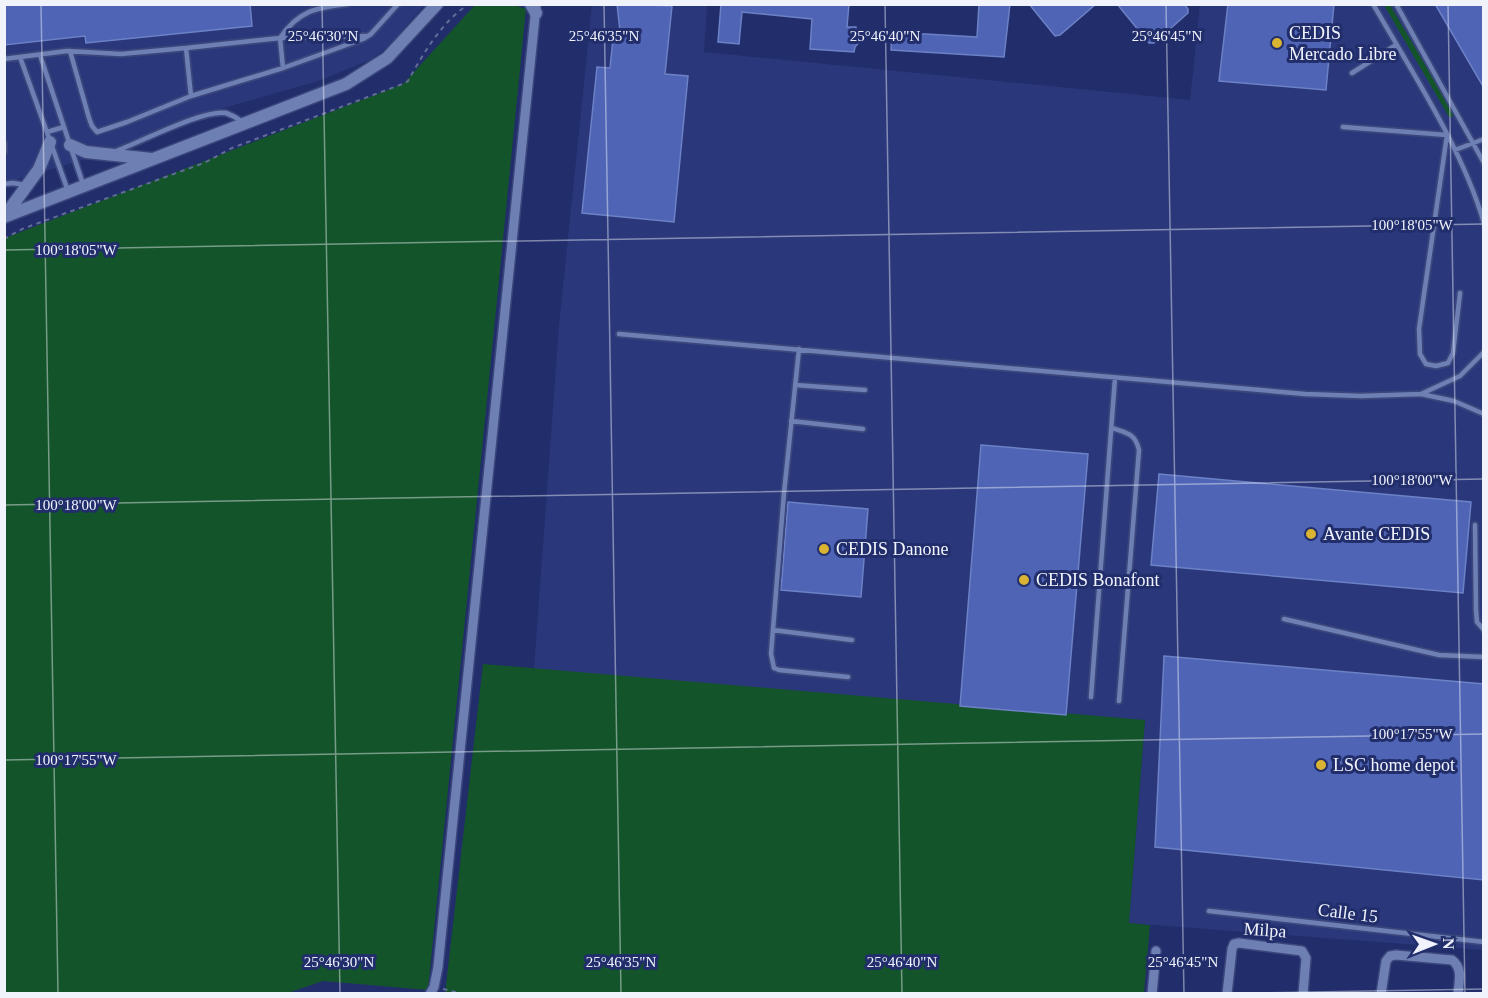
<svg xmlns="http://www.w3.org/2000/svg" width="1488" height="998" font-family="Georgia,serif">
<rect width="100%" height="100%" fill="#212e6b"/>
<!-- built -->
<path fill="#2a387b" d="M 5,5 L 424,5 L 389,46 L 370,60 L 318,81 L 185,119 L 116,150 L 5,183 Z
M 592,5 L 707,5 L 704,52 L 1190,100 L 1200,5 L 1483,5 L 1483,950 L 1129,923 L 1145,720 L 534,669 L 559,326 Z"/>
<!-- green -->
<path fill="#14542a" d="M 475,5 L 514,5 L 526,9 L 428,990 L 323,981 L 285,994 L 5,994 L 5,238 L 403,84 Z
M 1384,5 L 1390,5 L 1454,114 L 1452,117 L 1449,117 Z
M 483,664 L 1145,720 L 1129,923 L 1150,925 L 1144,993 L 445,994 Z"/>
<!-- building -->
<path fill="#4f64b4" stroke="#6d81c6" stroke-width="1.5" d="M 4,4 L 250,4 L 252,26 L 86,43 L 85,36 L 4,45 Z
M 617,4 L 672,6 L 665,74 L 688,76 L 674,222 L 582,213 L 597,67 L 610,68 L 613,39 L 621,40 Z
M 721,4 L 849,4 L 847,27 L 856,27 L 856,33 L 859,35 L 861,40 L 855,47 L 854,52 L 810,49 L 812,19 L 742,12 L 739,44 L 718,42 Z
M 979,4 L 1010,4 L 1004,57 L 891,50 L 892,32 L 977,37 Z
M 1029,4 L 1096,4 L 1060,35 L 1055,36 Z
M 1117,4 L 1184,4 L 1188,9 L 1188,13 L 1154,43 L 1149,43 Z
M 1228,4 L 1334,4 L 1326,90 L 1219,81 Z
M 1435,4 L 1484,4 L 1484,88 Z
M 981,445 L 1088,454 L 1066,715 L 960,706 Z
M 1159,474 L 1471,502 L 1463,593 L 1151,565 Z
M 788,502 L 868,509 L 861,597 L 781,590 Z
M 1164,656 L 1484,684 L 1484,880 L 1155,847 Z"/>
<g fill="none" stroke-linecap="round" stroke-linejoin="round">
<!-- service casing -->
<g stroke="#3a467c" stroke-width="8">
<path id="service" d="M 1373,4 C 1412,72 1462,148 1484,223
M 1396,4 L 1484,163
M 186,48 L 280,38 L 366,36
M 70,51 L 89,118 L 92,126 L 97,132 L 127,122 L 191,96
M 40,55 L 83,184
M 20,57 L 68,191
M 4,59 L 67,51 L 121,54 L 186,48 L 191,96 L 283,68 L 363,39 L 371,34 L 398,4
M 283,68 L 280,38 C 299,10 316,8 347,4
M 1352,73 L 1396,45
M 1343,127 L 1447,135 L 1419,329 L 1420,354 L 1426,364 L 1436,366 L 1448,363 L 1453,353 L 1460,293
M 47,132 L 64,127
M 4,143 L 4,152
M 1455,150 L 1484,139
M 116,151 C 141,142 203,109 226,113 C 232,115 237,118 242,122
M 4,184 L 13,183 L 25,185
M 619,334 L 1305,394 L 1361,396 L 1421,394 L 1454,401 L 1484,414
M 799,349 L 784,493 L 771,654 L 774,668 L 779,670 L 848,677
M 795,385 L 865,390
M 1421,394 L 1460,376 L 1484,352
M 791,421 L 863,429
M 1112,428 C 1127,433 1135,433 1139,450 L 1119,701
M 1475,525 L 1476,610 L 1477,622 L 1484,630
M 1284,619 L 1439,655 L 1484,657
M 773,630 L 852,640
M 1091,697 L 1115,378
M 1209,911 L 1484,942"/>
</g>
<!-- minor casing -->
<g stroke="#3a467c" stroke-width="12">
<path id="minor" d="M 430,994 L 434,987 L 438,967 L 536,7
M 1152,994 L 1156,951
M 1227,994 L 1232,949 L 1234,944 L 1239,943 L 1302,951 L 1306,958 L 1303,994
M 1381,994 L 1386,961 L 1390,956 L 1396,955 L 1452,960 C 1463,968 1459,981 1458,994"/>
</g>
<!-- tertiary casing -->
<g stroke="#3a467c" stroke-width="15">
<path id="tertiary" d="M 531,4 L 536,13
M 70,145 L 86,152 L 152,159
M 4,217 L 346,84 L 387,58 L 437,4
M 4,217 L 39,169 L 50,142"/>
</g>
<!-- path -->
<path stroke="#626c98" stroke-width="2" stroke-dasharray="4.5 4.5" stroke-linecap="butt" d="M 4,239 L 22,229 L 204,163 L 232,148 L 405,83 L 408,81 C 423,54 442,21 469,4
M 443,989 L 463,994"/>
<!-- service -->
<use href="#service" stroke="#6e7fb4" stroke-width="4.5"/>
<!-- minor -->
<use href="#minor" stroke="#6e7fb4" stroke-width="9"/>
<!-- tertiary -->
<use href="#tertiary" stroke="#6e7fb4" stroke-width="12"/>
</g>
<!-- ticks -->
<path fill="none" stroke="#f0f3fb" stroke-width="1.5" stroke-opacity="0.45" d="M 41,4 L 58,994M 322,4 L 340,994M 604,4 L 621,994M 885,4 L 902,994M 1166,4 L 1184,994M 1448,4 L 1465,994M 4,250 L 1484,224M 4,505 L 1484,479M 4,760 L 1484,734M 1199,994 L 1484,989"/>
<!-- markers -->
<g fill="#dab333" stroke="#212e6b" stroke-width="2">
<circle cx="1277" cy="43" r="6"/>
<circle cx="1311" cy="534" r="6"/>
<circle cx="824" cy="549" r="6"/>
<circle cx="1024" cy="580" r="6"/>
<circle cx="1321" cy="765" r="6"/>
</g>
<g text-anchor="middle" stroke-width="6" stroke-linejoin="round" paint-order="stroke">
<!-- poi labels -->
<g font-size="18" fill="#f0f3fb" stroke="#212e6b" text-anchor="start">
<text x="1289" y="39">CEDIS<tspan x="1289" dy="21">Mercado Libre</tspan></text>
<text x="1323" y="540">Avante CEDIS</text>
<text x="836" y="555">CEDIS Danone</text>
<text x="1036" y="586">CEDIS Bonafont</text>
<text x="1333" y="771">LSC home depot</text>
</g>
<!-- street labels -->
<g font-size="18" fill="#f0f3fb" stroke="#212e6b">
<text transform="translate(1348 913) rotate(7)" y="6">Calle 15</text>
<text transform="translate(1265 930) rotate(4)" y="6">Milpa</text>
</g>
</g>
<g font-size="15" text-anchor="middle" fill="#f0f3fb" stroke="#212e6b" stroke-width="6" stroke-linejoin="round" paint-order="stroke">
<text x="323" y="41">25°46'30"N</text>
<text x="604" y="41">25°46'35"N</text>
<text x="885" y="41">25°46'40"N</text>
<text x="1167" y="41">25°46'45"N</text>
<text x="1412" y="230">100°18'05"W</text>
<text x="76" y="255">100°18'05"W</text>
<text x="1412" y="485">100°18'00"W</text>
<text x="76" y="510">100°18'00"W</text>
<text x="1412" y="739">100°17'55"W</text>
<text x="76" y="765">100°17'55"W</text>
<text x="339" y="967">25°46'30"N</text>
<text x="621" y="967">25°46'35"N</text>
<text x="902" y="967">25°46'40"N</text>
<text x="1183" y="967">25°46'45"N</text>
</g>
<!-- border -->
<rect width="1488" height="998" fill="none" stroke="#f0f3fb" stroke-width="12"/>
<!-- north arrow -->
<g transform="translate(1434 944) rotate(89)" stroke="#212e6b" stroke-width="4.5" paint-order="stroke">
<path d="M0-4.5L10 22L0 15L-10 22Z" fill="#f0f3fb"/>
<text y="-9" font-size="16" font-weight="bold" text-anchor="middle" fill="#f0f3fb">N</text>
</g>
</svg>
